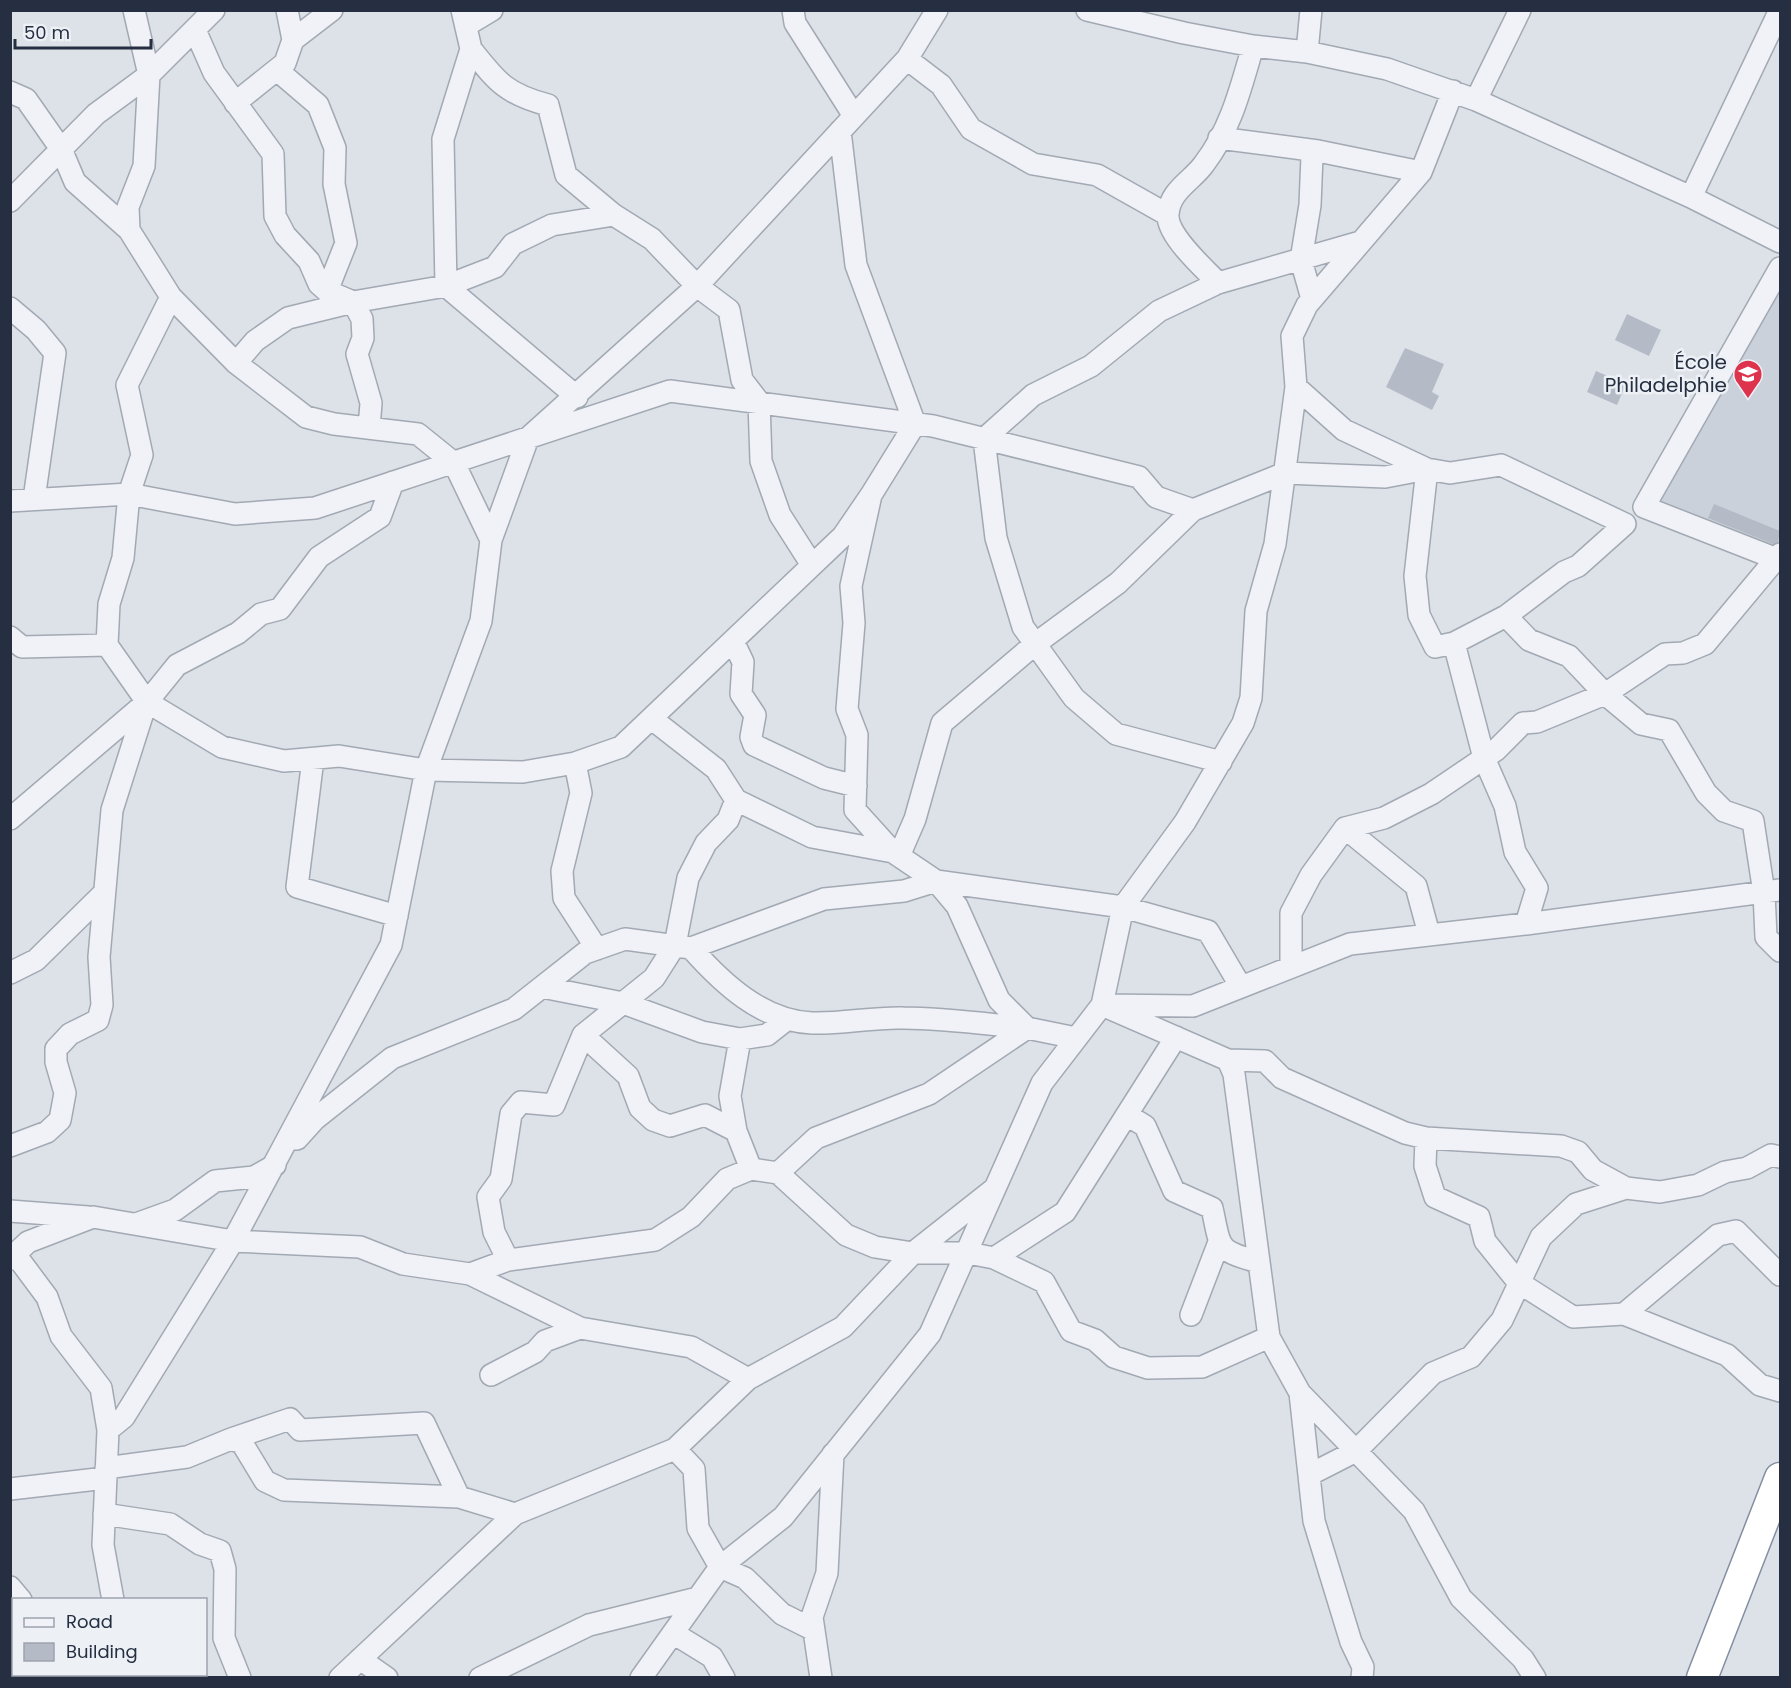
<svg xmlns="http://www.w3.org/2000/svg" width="1791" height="1688" font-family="Poppins,sans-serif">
<rect width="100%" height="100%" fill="#dde2e9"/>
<!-- built -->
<path fill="#cbd1db" d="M 1780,285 L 1780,556 L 1652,515 Z"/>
<!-- building -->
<path fill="#b4bbc6" d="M 1627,314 L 1661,330 L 1649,356 L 1615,340 Z
M 1405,348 L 1444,364 L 1432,392 L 1439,396 L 1432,410 L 1386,387 Z
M 1596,371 L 1626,384 L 1617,405 L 1587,392 Z
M 1714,504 L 1780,531 L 1778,542 L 1773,544 L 1708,518 Z"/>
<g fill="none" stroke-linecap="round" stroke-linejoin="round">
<!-- minor casing -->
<g stroke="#a2a9b3" stroke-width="24">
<path id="minor" d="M 134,10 L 149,75 L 144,166 L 128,207 L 129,230 L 171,297 L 236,363 L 306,417 L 334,424 L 418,434 L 454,463 L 491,540
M 462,10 L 471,49 L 443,139 L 446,286 L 577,397
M 793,10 L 795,23 L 854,116
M 1087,10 L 1184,33 L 1253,46 L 1307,52 L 1387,69 L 1476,100 L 1691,197 L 1780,242
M 467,25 L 492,10
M 195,30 L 214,73 L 273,154 L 275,216 L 285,235 L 309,261 L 319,284 L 327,291 L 353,302 L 362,319 L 363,338 L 357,354 L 371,403 L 369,428
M 293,40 L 332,10
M 471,49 C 497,82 506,94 548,105 L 566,175 L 614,215 L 652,239 L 697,286 L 729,310 L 742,380 L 759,402 L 761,461 L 780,515 L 812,565
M 1307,52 L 1311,10
M 907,59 L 941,85 L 971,129 L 1033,164 L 1097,175 L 1168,215
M 277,70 L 318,105 L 335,148 L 334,184 L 346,243 L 327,291
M 1453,91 L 1421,172 L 1307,305 L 1292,336 L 1296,387 L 1275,544 L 1256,611 L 1251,698 L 1243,723 L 1185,822 L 1123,907 L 1102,1005 L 1228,1060 L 1234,1074 L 1269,1337 L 1300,1393 L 1414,1511 L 1461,1598 L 1523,1659 L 1535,1678
M 10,92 L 26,99 L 61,149 L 75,182 L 129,230
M 1476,100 L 1520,10
M 235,103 L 285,63 L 293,40 L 287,10
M 840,131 L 856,265 L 915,424 L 871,495 L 851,586 L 854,623 L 847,709 L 857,735 L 855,810 L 893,852 L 936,881 L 957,906 L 999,1000 L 1027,1028
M 1219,138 L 1318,151
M 1691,197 L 1780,10
M 10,201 L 96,114 L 149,75 L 214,10
M 1218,283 C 1204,268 1166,235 1168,214 C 1170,190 1192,181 1204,164 C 1231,129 1241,87 1253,46
M 171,297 L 127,385 L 142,455 L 129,494 L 123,558 L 109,604 L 107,645 L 147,702 L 222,747 L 284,761 L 339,756 L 426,770 L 523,772 L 575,763 L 621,747 L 843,536 L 871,495
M 1312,299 L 1301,260 L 1310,205 L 1312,156 L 1318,151 L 1421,172
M 10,308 L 36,330 L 55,353 L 34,499
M 236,363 L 255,341 L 288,318 L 353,302 L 446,286 L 495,267 L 513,244 L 552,225 L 614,215
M 10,501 L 129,494 L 235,514 L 315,508 L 670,391 L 933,426 L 1139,477 L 1156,497 L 1193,510 L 1285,473 L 1385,477 L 1427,469 L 1415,576 L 1419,615 L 1435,647 L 1454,643 L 1506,616 L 1564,572 L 1578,566 L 1625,524 L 1501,465 L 1450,473 L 1427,469 L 1344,430 L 1296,387
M 1777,559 L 1644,507 L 1780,268
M 1506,616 L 1529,640 L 1569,656 L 1605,694 L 1641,724 L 1669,730 L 1706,793 L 1724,811 L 1753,821 L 1764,893 L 1766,937 L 1780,951
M 10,637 L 22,647 L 107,645
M 733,641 L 743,662 L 741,694 L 755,715 L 751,737 L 754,745 L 824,778 L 856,786
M 1454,643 L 1484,758 L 1505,806 L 1515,852 L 1537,888 L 1526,924
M 652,719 L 716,769 L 736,800 L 812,837 L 893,852
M 313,759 L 297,887 L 397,916
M 1221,762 L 1116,734 L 1074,698 L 1023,627 L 996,538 L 984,439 L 1033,395 L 1091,366 L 1159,311 L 1218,283 L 1360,242
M 575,763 L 581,793 L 562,871 L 564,898 L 597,949
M 10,819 L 147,702 L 177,665 L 238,633 L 261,614 L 280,609 L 319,557 L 380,517 L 393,482
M 1345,828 L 1416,886 L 1429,934
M 899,856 L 915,819 L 942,723 L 1035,644 L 1118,583 L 1193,510
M 691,948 L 824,899 L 904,891 L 936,881 L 1123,907 L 1208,931 L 1241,987
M 1291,967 L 1291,913 L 1311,875 L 1345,828 L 1384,818 L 1431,794 L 1496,750 L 1523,723 L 1537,722 L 1605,694 L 1665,654 L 1683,653 L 1705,644 L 1780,554
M 10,973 L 36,960 L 104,893
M 542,987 L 623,1003 L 702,1032 L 740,1039 L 767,1035 L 786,1020
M 583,1035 L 628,1076 L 640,1108 L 653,1120 L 670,1126 L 705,1115 L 736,1131
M 740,1039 L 730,1096 L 736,1131 L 751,1169
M 1228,1060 L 1265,1061 L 1282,1078 L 1405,1133 L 1426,1138 L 1561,1146 L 1578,1152 L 1593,1170 L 1626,1188
M 1127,1115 L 1145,1126 L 1174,1191 L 1212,1208 C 1221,1249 1216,1250 1258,1262
M 1426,1138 L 1425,1166 L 1435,1197 L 1479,1217 L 1485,1241 L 1518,1282 L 1573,1317 L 1624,1314 L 1727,1355 L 1760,1385 L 1780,1391
M 297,1139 L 315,1119 L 392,1058 L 514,1009 L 585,953 L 625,939 L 691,948 C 722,983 762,1021 812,1023 C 842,1024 873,1017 903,1018 C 944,1018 986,1024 1027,1028
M 10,1146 L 47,1132 L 60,1120 L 65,1093 L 56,1062 L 56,1049 L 70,1034 L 98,1020 L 102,1005 L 99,957 L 112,810 L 146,703
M 778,1173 L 846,1235 L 875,1247 L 913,1253 L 968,1253 L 994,1258 L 1065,1212 L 1176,1037
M 10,1211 L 88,1217
M 139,1223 L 175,1210 L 215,1181 L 254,1177 L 275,1165
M 15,1254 L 47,1297 L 61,1336 L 101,1388 L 108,1430 L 103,1545 L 113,1600
M 994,1258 L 1044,1282 L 1071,1331 L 1095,1340 L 1114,1357 L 1148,1368 L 1202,1367 L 1269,1337
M 10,1259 L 28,1242 L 93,1217 L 233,1241 L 360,1247 L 403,1264 L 470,1274 L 508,1260 L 655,1240 L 691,1217 L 727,1179 L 751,1169 L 778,1173 L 816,1138 L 929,1094 L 1027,1028 L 1076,1038
M 508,1260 L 494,1232 L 488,1197 L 501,1179 L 511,1114 L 521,1102 L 554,1105 L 583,1035 L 654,978 L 675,945 L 688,878 L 706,843 L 728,820 L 736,800
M 470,1274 L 580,1328 L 691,1347 L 748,1379
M 1624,1314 L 1718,1235 L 1736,1231 L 1780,1275
M 1191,1315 L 1219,1242
M 491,1375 L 535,1352 L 545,1341 L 580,1328
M 1300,1393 L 1314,1521 L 1351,1642 L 1363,1667 L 1362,1678
M 108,1430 L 124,1417 L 233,1241 L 391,945 L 426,770 L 481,621 L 491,540 L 528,438 L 697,286 L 907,59 L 937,10
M 231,1439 L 290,1419 L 300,1430 L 424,1423 L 459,1497
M 675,1449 L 694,1469 L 698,1528 L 720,1567 L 745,1578 L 782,1614 L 814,1630
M 106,1468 L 187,1457 L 231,1439 L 242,1443 L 265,1481 L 284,1490 L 459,1497 L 515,1514
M 1309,1475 L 1356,1451 L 1433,1373 L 1471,1357 L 1502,1320 L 1541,1237 L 1576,1204 L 1626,1188 L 1660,1192 L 1698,1185 L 1725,1172 L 1747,1168 L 1771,1155 L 1780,1157
M 10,1489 L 106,1478
M 104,1514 L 170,1524 L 200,1544 L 220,1551 L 225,1569 L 224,1638 L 240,1678
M 10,1587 L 21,1600
M 673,1633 L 712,1657 L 724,1678
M 360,1659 L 387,1678
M 95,1674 L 97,1678
M 126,1674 L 126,1678
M 340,1678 L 515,1514 L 675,1449 L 748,1379 L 843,1327 L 913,1253 L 994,1189
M 480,1678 L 589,1625 L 698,1598
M 641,1678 L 720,1567 L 783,1517 L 930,1334 L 1042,1083 L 1102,1005 L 1193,1006 L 1350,944 L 1526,924 L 1780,890
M 821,1678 L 812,1617 L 827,1573 L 833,1454"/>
</g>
<!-- highway casing -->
<g stroke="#838fa1" stroke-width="33">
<path id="highway" d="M 1702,1678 L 1780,1478"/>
</g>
<!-- minor -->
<use href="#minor" stroke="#f0f2f7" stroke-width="21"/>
<!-- highway -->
<use href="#highway" stroke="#fff" stroke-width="30"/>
</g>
<!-- icons -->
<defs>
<g id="school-pin" transform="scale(1.5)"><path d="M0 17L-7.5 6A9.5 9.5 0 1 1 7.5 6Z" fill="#dd334d" stroke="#edf1f6"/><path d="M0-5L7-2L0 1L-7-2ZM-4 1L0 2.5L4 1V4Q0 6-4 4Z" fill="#fff"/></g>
</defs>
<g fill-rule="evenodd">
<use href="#school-pin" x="1748" y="374"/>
</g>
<g text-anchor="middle" stroke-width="5" stroke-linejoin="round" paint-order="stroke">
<!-- poi labels -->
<g font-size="20" fill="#252f41" stroke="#edf1f6" text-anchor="end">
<text x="1727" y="369">École<tspan x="1727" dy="23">Philadelphie</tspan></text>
</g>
</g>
<!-- border -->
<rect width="1791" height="1688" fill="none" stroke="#252f41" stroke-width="24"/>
<!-- legend -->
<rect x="12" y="1598" width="195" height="78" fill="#edf1f6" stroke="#9da3ae" stroke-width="1.5"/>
<rect x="24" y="1618" width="30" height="9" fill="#f0f2f7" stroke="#9da3ae" stroke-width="1.5"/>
<text x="66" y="1628" font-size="18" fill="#252f41">Road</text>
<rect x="24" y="1643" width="30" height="18" fill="#b4bbc6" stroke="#9da3ae" stroke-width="1.5"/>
<text x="66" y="1658" font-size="18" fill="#252f41">Building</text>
<!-- scale -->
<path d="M15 39v9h136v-9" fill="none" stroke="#252f41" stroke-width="3"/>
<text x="24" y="39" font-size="18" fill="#252f41" stroke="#edf1f6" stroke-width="4.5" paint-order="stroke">50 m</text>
</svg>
